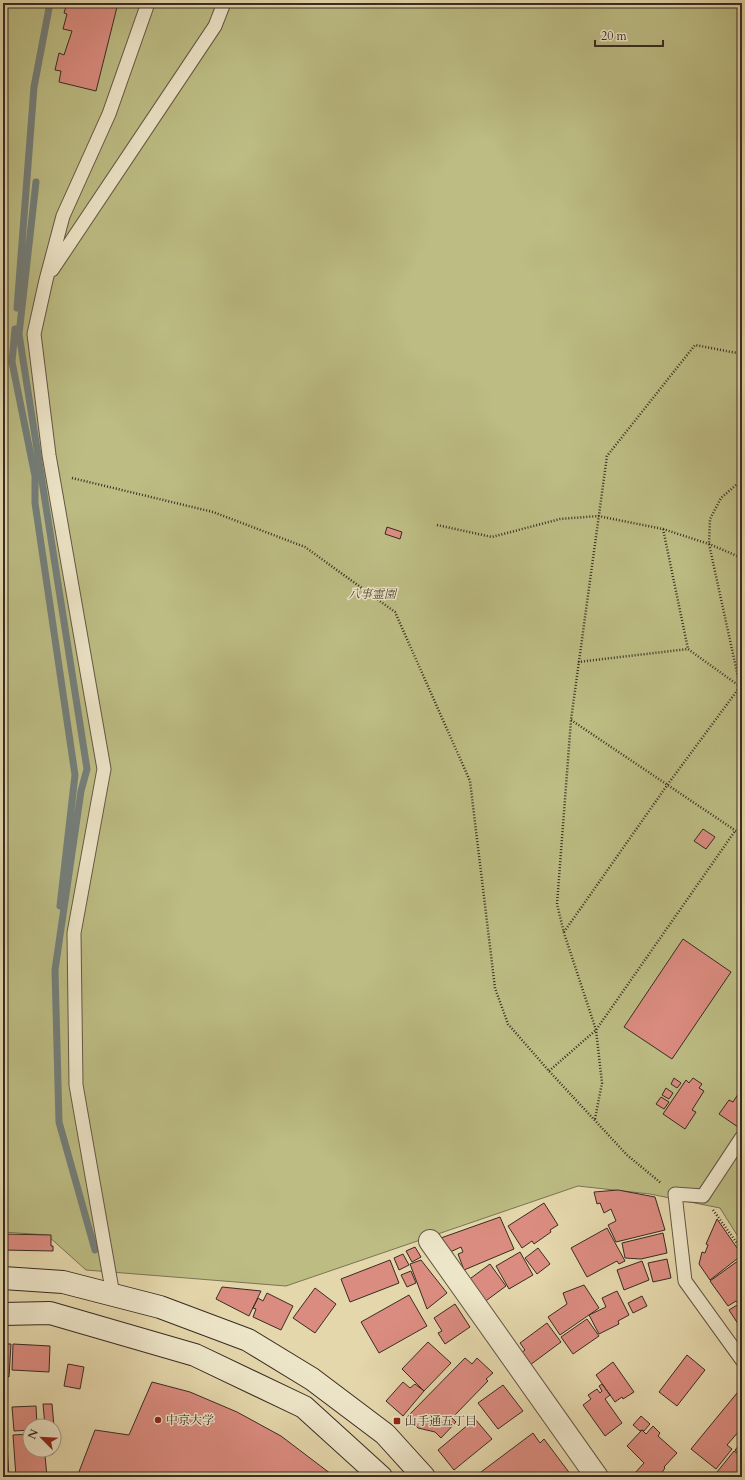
<svg xmlns="http://www.w3.org/2000/svg" width="745" height="1480" font-family="Cardo,'Noto Serif JP',serif">
<rect width="100%" height="100%" fill="#e4d7ab"/>
<filter id="stains"><feTurbulence type="fractalNoise" baseFrequency=".005" numOctaves="4"/><feColorMatrix values="0 0 0 0 .2 0 0 0 0 .09 0 0 0 0 .02 0 0 0 .5 -.17"/></filter>
<radialGradient id="worn" r=".72"><stop offset=".6" stop-color="#630" stop-opacity="0"/><stop offset="1" stop-color="#630" stop-opacity=".3"/></radialGradient>
<!-- green -->
<path fill="#bcbc83" stroke="#7a7453" d="M 3,3 L 742,3 L 742,1243 L 720,1208 L 650,1194 L 578,1186 L 286,1286 L 86,1270 L 47,1235 L 3,1232 Z"/>
<g fill="none" stroke-linecap="round" stroke-linejoin="round">
<!-- stream -->
<path stroke="#747f7b" stroke-width="7" d="M 36,182 L 19,334 L 87,769 L 81,791 L 55,970 L 59,1122 L 95,1250
M 17,308 L 34,87 L 50,3
M 15,329 L 12,362 L 35,476 L 35,503 L 75,775 L 60,906"/>
</g>
<!-- building -->
<path fill="#db8c80" stroke="#392c23" d="M 67,3 L 118,3 L 96,91 L 59,82 L 61,71 L 55,70 L 59,53 L 64,55 L 72,31 L 63,29 L 67,14 L 64,13 Z
M 387,527 L 402,532 L 400,539 L 385,534 Z
M 703,829 L 715,837 L 706,849 L 694,841 Z
M 683,939 L 731,972 L 672,1059 L 624,1027 Z
M 674,1078 L 681,1083 L 677,1088 L 671,1084 Z
M 693,1078 L 702,1084 L 699,1088 L 704,1091 L 692,1110 L 696,1112 L 685,1129 L 663,1114 L 686,1080 L 689,1083 Z
M 666,1088 L 673,1093 L 669,1099 L 662,1095 Z
M 742,1088 L 742,1122 L 738,1127 L 719,1114 L 729,1100 L 733,1102 Z
M 661,1097 L 669,1102 L 664,1109 L 656,1104 Z
M 618,1190 L 655,1197 L 665,1230 L 616,1242 L 608,1225 L 616,1221 L 611,1209 L 604,1213 L 600,1203 L 597,1204 L 594,1192 Z
M 544,1203 L 558,1225 L 550,1230 L 551,1232 L 534,1244 L 532,1241 L 522,1248 L 508,1226 Z
M 500,1217 L 514,1249 L 464,1270 L 458,1254 L 463,1252 L 461,1247 L 448,1253 L 438,1239 Z
M 717,1219 L 742,1255 L 710,1280 L 699,1264 L 702,1252 L 705,1253 L 708,1245 L 706,1244 Z
M 607,1228 L 625,1261 L 619,1264 L 617,1261 L 587,1277 L 571,1248 Z
M 663,1233 L 667,1253 L 641,1259 L 625,1258 L 622,1243 Z
M 3,1234 L 51,1235 L 51,1246 L 53,1246 L 53,1251 L 3,1250 Z
M 415,1247 L 421,1257 L 412,1262 L 406,1251 Z
M 538,1248 L 550,1264 L 537,1274 L 525,1258 Z
M 520,1252 L 533,1275 L 509,1289 L 496,1266 Z
M 403,1254 L 409,1265 L 399,1270 L 394,1258 Z
M 742,1258 L 742,1301 L 738,1304 L 736,1301 L 728,1306 L 710,1281 Z
M 667,1259 L 671,1278 L 653,1282 L 648,1263 Z
M 390,1260 L 399,1283 L 350,1302 L 341,1279 Z
M 421,1260 L 447,1293 L 427,1309 L 410,1264 Z
M 642,1261 L 649,1280 L 624,1290 L 617,1270 Z
M 490,1264 L 506,1286 L 483,1303 L 467,1281 Z
M 411,1271 L 416,1283 L 407,1287 L 401,1275 Z
M 584,1285 L 599,1308 L 560,1335 L 548,1317 L 567,1304 L 563,1293 Z
M 222,1287 L 261,1291 L 249,1316 L 216,1299 Z
M 315,1288 L 336,1304 L 315,1333 L 293,1318 Z
M 617,1291 L 629,1315 L 618,1321 L 619,1324 L 599,1334 L 589,1315 L 606,1307 L 602,1298 Z
M 267,1293 L 293,1306 L 281,1330 L 253,1317 L 256,1309 L 253,1308 L 258,1298 L 263,1301 Z
M 409,1295 L 427,1326 L 379,1353 L 361,1322 Z
M 642,1296 L 647,1306 L 633,1313 L 628,1303 Z
M 742,1302 L 742,1330 L 729,1310 Z
M 455,1304 L 470,1327 L 445,1344 L 438,1333 L 442,1331 L 434,1318 Z
M 587,1319 L 599,1336 L 573,1354 L 561,1337 Z
M 547,1323 L 561,1342 L 530,1365 L 521,1353 L 525,1350 L 520,1343 Z
M 428,1342 L 451,1363 L 424,1391 L 402,1369 Z
M 3,1344 L 11,1344 L 9,1377 L 3,1377 Z
M 13,1344 L 50,1346 L 49,1372 L 12,1370 Z
M 687,1355 L 705,1370 L 677,1406 L 659,1392 Z
M 465,1358 L 472,1364 L 477,1358 L 493,1373 L 486,1379 L 488,1381 L 452,1418 L 456,1422 L 441,1438 L 435,1432 L 418,1428 L 407,1417 Z
M 613,1362 L 634,1392 L 623,1399 L 622,1397 L 615,1402 L 596,1375 Z
M 68,1364 L 84,1367 L 80,1389 L 64,1386 Z
M 152,1382 L 190,1392 L 237,1412 L 281,1436 L 335,1477 L 77,1477 L 95,1430 L 129,1435 Z
M 403,1382 L 410,1388 L 415,1384 L 424,1391 L 403,1416 L 386,1401 Z
M 602,1384 L 610,1395 L 605,1399 L 622,1423 L 605,1436 L 583,1405 L 591,1399 L 588,1395 L 597,1389 L 600,1393 L 602,1391 L 599,1386 Z
M 503,1385 L 523,1411 L 498,1429 L 478,1403 Z
M 742,1387 L 742,1432 L 740,1430 L 727,1445 L 732,1449 L 716,1469 L 691,1449 Z
M 5,1404 L 7,1427 L 3,1427 L 3,1405 Z
M 43,1404 L 52,1404 L 55,1438 L 54,1426 L 45,1426 Z
M 36,1406 L 37,1426 L 30,1426 L 30,1430 L 14,1431 L 12,1407 Z
M 641,1416 L 650,1424 L 644,1431 L 642,1430 L 640,1431 L 633,1425 Z
M 475,1419 L 492,1439 L 454,1470 L 438,1450 Z
M 653,1426 L 660,1433 L 658,1436 L 677,1453 L 664,1467 L 665,1468 L 659,1477 L 637,1477 L 634,1474 L 644,1463 L 627,1446 L 642,1430 L 646,1434 Z
M 533,1433 L 540,1443 L 544,1439 L 571,1475 L 568,1477 L 485,1477 L 481,1472 Z
M 30,1434 L 30,1450 L 52,1450 L 53,1454 L 45,1455 L 47,1477 L 16,1477 L 13,1435 Z
M 3,1440 L 3,1445 L 7,1445 L 9,1477 L 3,1477 Z
M 742,1442 L 742,1455 L 735,1450 Z
M 734,1451 L 742,1457 L 742,1477 L 722,1477 L 717,1472 Z"/>
<g fill="none" stroke-linecap="round" stroke-linejoin="round">
<!-- lane casing -->
<g stroke="#645745" stroke-width="15">
<path id="lane" d="M 52,270 L 215,26 L 224,3
M 742,1137 L 703,1196 L 675,1194 L 685,1281 L 742,1360
M 113,1295 L 76,1085 L 74,933 L 104,769 L 49,455 L 34,334 L 46,280 L 63,216 L 109,114 L 148,3"/>
</g>
<!-- street casing -->
<g stroke="#645745" stroke-width="24">
<path id="street" d="M 430,1241 L 597,1477"/>
</g>
<!-- secondary casing -->
<g stroke="#392c23" stroke-width="24">
<path id="secondary" d="M 3,1278 L 63,1282 L 160,1307 L 248,1340 L 312,1379 L 385,1434 L 424,1477
M 3,1314 L 50,1313 L 195,1355 L 304,1407 L 381,1477"/>
</g>
<!-- path -->
<path stroke="#392c23" stroke-width="2.5" stroke-dasharray="1 2" stroke-linecap="butt" d="M 72,478 L 213,512 L 305,547 L 395,612 L 470,781 L 495,988 L 508,1024 L 549,1071 L 627,1155 L 661,1183
M 437,525 L 492,537 L 560,519 L 598,516 L 663,529 L 709,544 L 742,558
M 663,529 L 688,649
M 578,662 L 688,649 L 742,688
M 740,686 L 709,544 L 710,519 L 721,498 L 737,484 L 742,484
M 571,720 L 742,835
M 564,932 L 668,784 L 742,684
M 549,1071 L 596,1030 L 735,831
M 595,1119 L 602,1083 L 596,1030 L 564,933 L 557,904 L 571,720 L 607,456 L 695,345 L 742,354
M 713,1210 L 742,1250"/>
<!-- lane -->
<use href="#lane" stroke="#ede5c8" stroke-width="13"/>
<!-- street -->
<use href="#street" stroke="#ede5c8" stroke-width="22"/>
<!-- secondary -->
<use href="#secondary" stroke="#ede5c8" stroke-width="22"/>
</g>
<!-- markers -->
<g fill="#8f2418" stroke="#ede5c8" stroke-width="1.5">
<circle cx="158" cy="1420" r="4"/>
<rect x="393" y="1417" width="8" height="8" rx="2"/>
</g>
<g text-anchor="middle" stroke-width="3" stroke-linejoin="round" paint-order="stroke">
<!-- park labels -->
<g font-size="12" font-style="italic" fill="#534936" stroke="#ede5c8">
<text x="372" y="598">八事霊園</text>
</g>
<!-- poi labels -->
<g font-size="12" fill="#392c23" stroke="#ede5c8" text-anchor="start">
<text x="166" y="1424">中京大学</text>
<text x="405" y="1425">山手通五丁目</text>
</g>
</g>
<!-- margin -->
<rect width="745" height="1480" fill="none" stroke="#e4d7ab" stroke-width="16"/>
<rect x="4" y="4" width="737" height="1472" fill="none" stroke="#392c23" stroke-width="2"/>
<rect x="8" y="8" width="729" height="1464" fill="none" stroke="#392c23"/>
<!-- north arrow -->
<g transform="translate(42 1438) rotate(294)"><circle r="19" fill="#ede5c8" stroke="#a59b86"/>
<path d="M0-3L7 15L0 10L-7 15Z" fill="#8f2418"/>
<text y="-6" font-size="11" font-weight="bold" text-anchor="middle" fill="#392c23">N</text>
</g>
<!-- scale -->
<path d="M595 40v6h68v-6" fill="none" stroke="#392c23" stroke-width="2"/>
<text x="601" y="40" font-size="12" fill="#392c23" stroke="#ede5c8" stroke-width="3" paint-order="stroke">20 m</text>
<rect width="100%" height="100%" filter="url(#stains)"/>
<rect width="100%" height="100%" fill="url(#worn)"/>
</svg>
